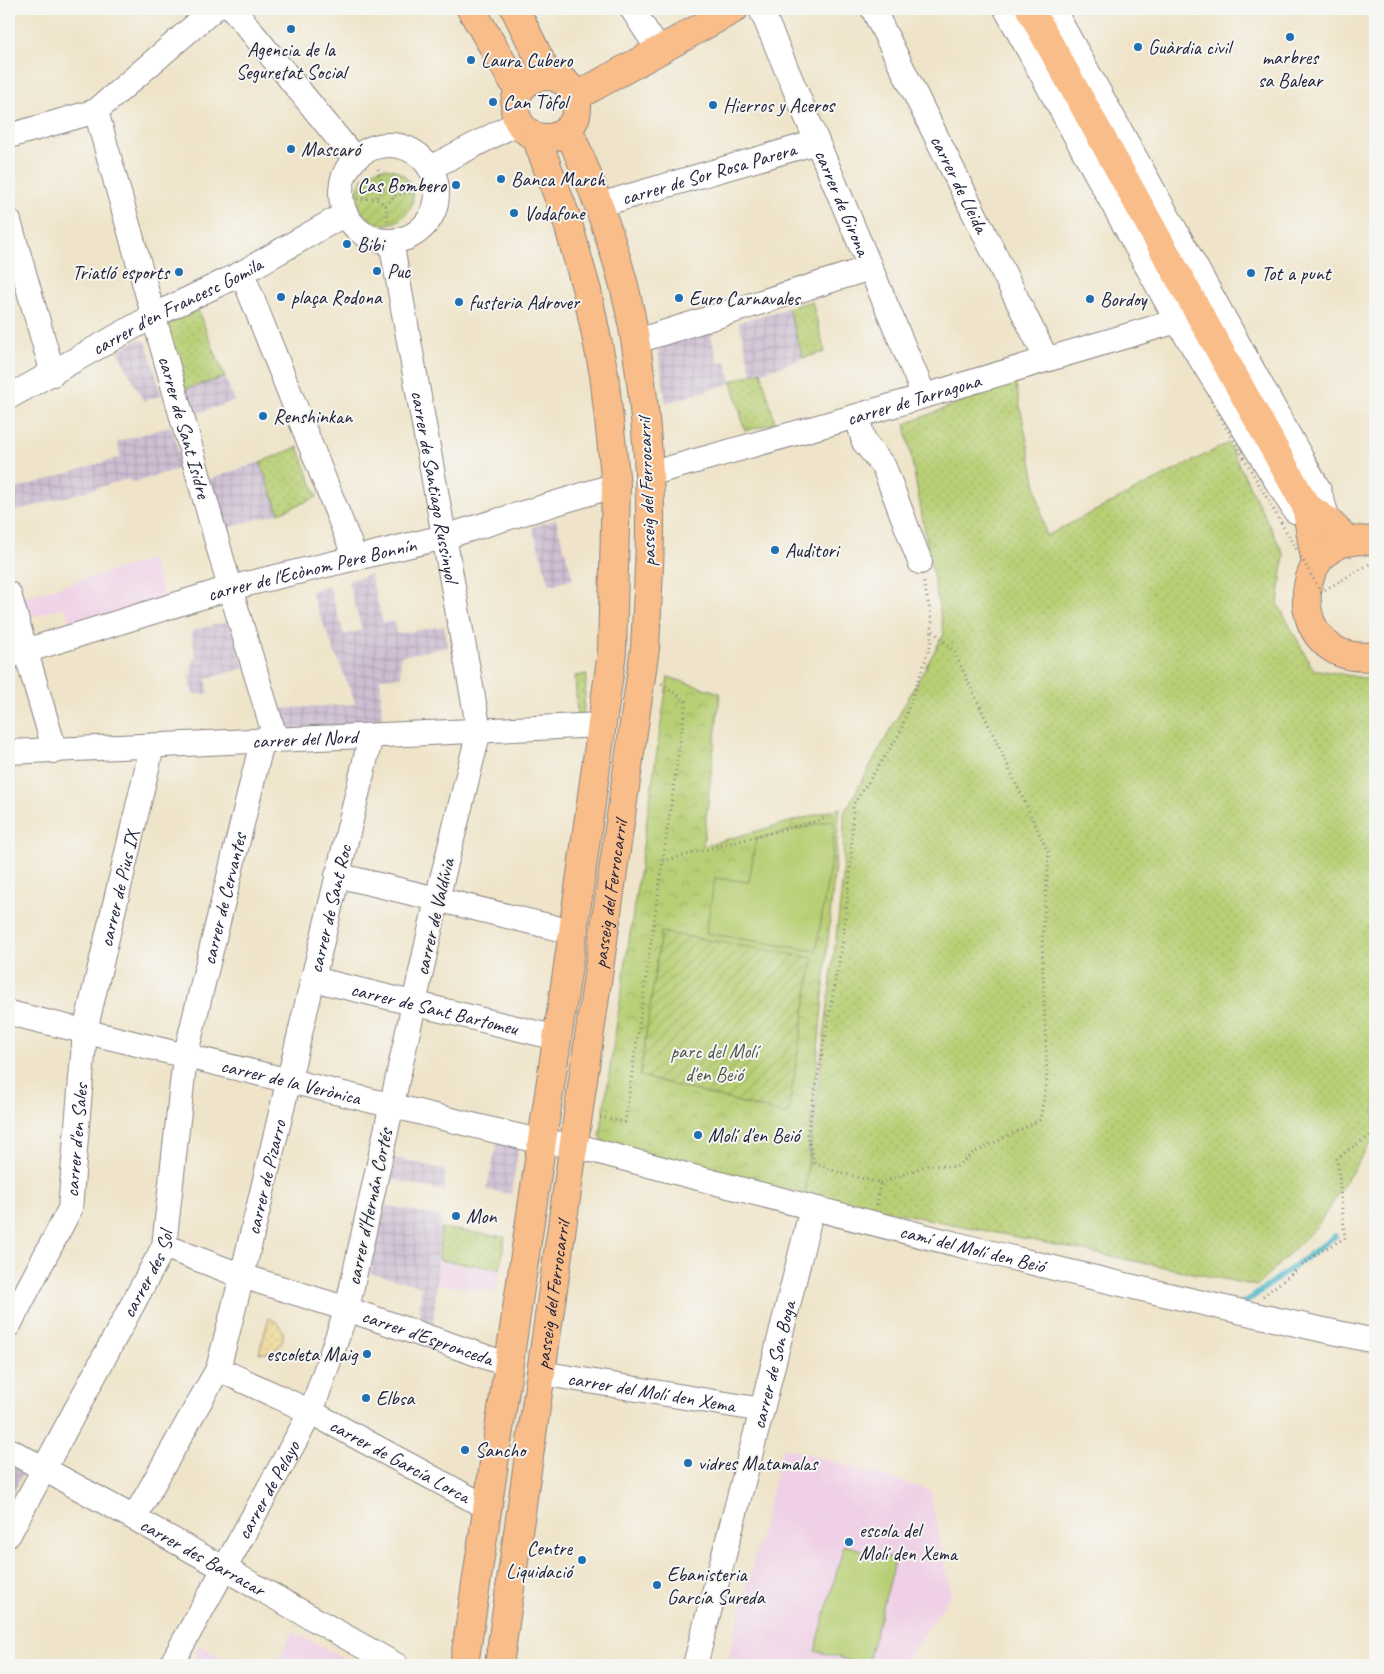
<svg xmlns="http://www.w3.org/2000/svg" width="1384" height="1674" font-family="Caveat,sans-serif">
<defs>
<pattern id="industrial-grid" width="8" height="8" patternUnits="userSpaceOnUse" patternTransform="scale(1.25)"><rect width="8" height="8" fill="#cdbed2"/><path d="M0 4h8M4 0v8" fill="none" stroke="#b0a3b5"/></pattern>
<pattern id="grass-dots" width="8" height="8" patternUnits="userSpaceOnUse" patternTransform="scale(1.25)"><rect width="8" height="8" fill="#b8cf74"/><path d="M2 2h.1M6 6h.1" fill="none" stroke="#9eb165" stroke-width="1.8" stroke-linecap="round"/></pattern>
<pattern id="sand-dots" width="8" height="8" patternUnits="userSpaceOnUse" patternTransform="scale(1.25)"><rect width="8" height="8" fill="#eeda9e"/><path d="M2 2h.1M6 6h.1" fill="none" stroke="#ccbb89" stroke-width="1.8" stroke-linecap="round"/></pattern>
<pattern id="park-crowns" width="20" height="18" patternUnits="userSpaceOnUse" patternTransform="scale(1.25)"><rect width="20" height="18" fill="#b8cf74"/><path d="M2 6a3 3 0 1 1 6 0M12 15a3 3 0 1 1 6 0" fill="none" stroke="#9eb165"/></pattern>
<pattern id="garden-furrows" width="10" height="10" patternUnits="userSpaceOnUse" patternTransform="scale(1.25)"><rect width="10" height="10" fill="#b8cf74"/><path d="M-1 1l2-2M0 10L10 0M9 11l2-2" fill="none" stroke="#9eb165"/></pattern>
</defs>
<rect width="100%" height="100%" fill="#f6f6f2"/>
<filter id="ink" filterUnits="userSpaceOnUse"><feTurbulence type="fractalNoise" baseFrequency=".02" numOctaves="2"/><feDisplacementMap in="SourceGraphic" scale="10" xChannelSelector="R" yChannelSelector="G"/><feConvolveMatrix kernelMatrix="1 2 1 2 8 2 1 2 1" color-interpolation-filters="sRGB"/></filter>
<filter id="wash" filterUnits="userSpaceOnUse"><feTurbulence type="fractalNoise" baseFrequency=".0096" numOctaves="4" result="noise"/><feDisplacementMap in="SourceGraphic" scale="20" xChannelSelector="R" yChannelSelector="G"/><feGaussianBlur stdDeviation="1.12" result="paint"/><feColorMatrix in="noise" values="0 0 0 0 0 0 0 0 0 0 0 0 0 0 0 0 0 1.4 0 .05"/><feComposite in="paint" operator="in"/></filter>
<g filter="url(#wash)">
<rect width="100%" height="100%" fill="#efe4c9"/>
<!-- built -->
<path fill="#efd0e6" d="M 152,559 L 165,601 L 71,628 L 65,607 L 23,619 L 18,599 Z
M 439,1260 L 500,1269 L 497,1292 L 436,1284 Z
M 783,1447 L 930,1490 L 951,1594 L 903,1665 L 727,1665 Z
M 293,1632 L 357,1665 L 275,1665 Z
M 200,1645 L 227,1662 L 238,1665 L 189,1665 Z"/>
<!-- industrial -->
<path fill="url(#industrial-grid)" d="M 788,308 L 803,359 L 752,375 L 739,322 Z
M 710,331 L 718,363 L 726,361 L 732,383 L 666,403 L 658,351 L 663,345 Z
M 139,339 L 146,342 L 162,395 L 143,401 L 118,351 Z
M 225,377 L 235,401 L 188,416 L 180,391 Z
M 171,426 L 184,467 L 139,481 L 130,482 L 128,479 L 9,513 L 9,491 L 121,457 L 117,442 Z
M 260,462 L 279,513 L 222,529 L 207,480 Z
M 556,520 L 573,579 L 550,585 L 532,527 Z
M 370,574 L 383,623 L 394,621 L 396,634 L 444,626 L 448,647 L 400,656 L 401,677 L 380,678 L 382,727 L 283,731 L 277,709 L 356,704 L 310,591 L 329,585 L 344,635 L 362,630 L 348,581 Z
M 230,621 L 245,668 L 206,679 L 209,694 L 193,694 L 188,675 L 192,674 L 191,669 L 196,655 L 191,631 Z
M 499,1138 L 514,1141 L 518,1151 L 511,1194 L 486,1190 Z
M 396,1158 L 445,1170 L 444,1191 L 391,1179 Z
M 385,1205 L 441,1217 L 433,1327 L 419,1322 L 421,1286 L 369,1273 Z
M 9,1459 L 21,1466 L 23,1473 L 9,1501 Z"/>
<!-- grass -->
<path fill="url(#grass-dots)" stroke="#6d7858" d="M 812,301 L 825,352 L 803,358 L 788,308 Z
M 197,308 L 225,377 L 180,391 L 161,328 Z
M 761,371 L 775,423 L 745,431 L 732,381 Z
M 1015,381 L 1046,536 L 1228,443 L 1284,555 L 1278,604 L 1313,669 L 1375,680 L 1375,1136 L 1318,1225 L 1257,1286 L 805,1194 L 843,879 L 844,813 L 944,634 L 905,424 Z
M 298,447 L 317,497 L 279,513 L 260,462 Z
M 587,674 L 583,716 L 577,717 L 575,676 Z
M 441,1228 L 505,1237 L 500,1269 L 439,1260 Z"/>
<!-- sand -->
<path fill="url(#sand-dots)" stroke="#887e6c" d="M 269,1318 C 293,1327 284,1356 259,1353 Z"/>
<!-- park -->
<path fill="url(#park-crowns)" stroke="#6d7858" d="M 668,677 L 720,693 L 703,846 L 840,808 L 805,1194 L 606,1146 L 600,1136 Z"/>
<!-- garden -->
<path fill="url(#garden-furrows)" stroke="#6d7858" d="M357 196a28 28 0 1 1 56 0a28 28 0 1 1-56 0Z
M 661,932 L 813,958 L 788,1115 L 640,1076 Z"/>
<!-- pitch -->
<path fill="#b8cf74" stroke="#6d7858" d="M 834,820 L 833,848 L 816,951 L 706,933 L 715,878 L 749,882 L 756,839 Z
M 844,1545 L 896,1559 L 867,1665 L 815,1651 Z"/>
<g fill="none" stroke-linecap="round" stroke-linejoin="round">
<!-- stream -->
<path stroke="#4bb6c8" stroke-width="5.5" d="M 1241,1303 L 1246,1302 L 1335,1236"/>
</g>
</g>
<g filter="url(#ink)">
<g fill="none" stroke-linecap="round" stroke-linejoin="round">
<!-- minor casing -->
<g stroke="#888382" stroke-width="26">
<g id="minor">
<path d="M 233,9 L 355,159"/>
<path d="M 632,9 L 659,51"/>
<path id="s1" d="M 761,9 L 924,395"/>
<path id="s2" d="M 873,9 L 1046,358"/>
<path d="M 1006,9 L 1177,321 L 1295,511"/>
<path d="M 1053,9 L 1318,488 L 1329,522"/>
<path id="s3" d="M 96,111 L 230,588 L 276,740"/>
<path d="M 9,136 L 96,111 L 214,9"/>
<circle cx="389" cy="193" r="48"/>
<path d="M 430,168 L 519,122"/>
<path id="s4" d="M 599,205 L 817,142"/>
<path d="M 9,221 L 53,374"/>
<path id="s5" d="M 391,241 L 479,731 L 437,899 L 347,1309 L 509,1365"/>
<path d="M 242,273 L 355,557"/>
<path d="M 634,342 L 870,268"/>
<path id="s6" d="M 9,397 L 153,316 L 242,273 L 345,214"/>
<path d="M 857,416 L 864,442 L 884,467 L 920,562"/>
<path id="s7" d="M 649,474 L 857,416 L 1177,321"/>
<path d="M 9,594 L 55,751"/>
<path id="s8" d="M 9,656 L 230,588 L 444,537 L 616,485"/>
<path id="s9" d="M 9,752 L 602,725"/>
<path d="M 337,875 L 573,932"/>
<path id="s10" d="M 313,979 L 557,1038"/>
<path id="s11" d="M 9,1013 L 542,1142 L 573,1145 C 839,1216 1106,1284 1375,1341"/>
<path id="s12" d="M 164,1246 L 242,1276 L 371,736"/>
<path id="s13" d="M 9,1325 L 70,1209 L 85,1031 L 152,747"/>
<path id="s14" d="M 541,1373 L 762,1410"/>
<path id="s15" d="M 9,1450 L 134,1518 L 396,1665"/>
<path d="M 134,1518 L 218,1369"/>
<path id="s16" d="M 9,1534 L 164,1246 L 185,1057 L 262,742"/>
<path id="s17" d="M 171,1665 L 311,1412 L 347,1309 L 242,1276 L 218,1369 L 311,1412 L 488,1508"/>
<path id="s18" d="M 695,1665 L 762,1410 L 812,1208"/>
</g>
</g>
<!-- major casing -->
<g stroke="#888382" stroke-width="30">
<g id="major">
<path d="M 471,9 L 519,91"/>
<path d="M 515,9 L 548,76"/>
<path d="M 1030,9 L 1306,506 L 1316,564"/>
<circle cx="546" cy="107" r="31"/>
<path d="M 575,97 L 734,9"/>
<path d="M 1306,506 L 1329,522 L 1349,542"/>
<path d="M 1375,542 C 1288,523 1280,668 1375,656"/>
<path d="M 464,1665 L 573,932 L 612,652 L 616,485 L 604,374 L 587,291 L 566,217 L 536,137"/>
<path id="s19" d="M 499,1665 L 645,648 C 648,590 652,531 649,474 C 646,415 638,339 623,282 C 609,230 590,179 568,129"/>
</g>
</g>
<!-- path -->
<path stroke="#888382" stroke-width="3" stroke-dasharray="1 4" stroke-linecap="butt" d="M 378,169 L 383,189 L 375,198 L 386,206 L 388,223
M 383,189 L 390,190 L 394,196 L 413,192
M 357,199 L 375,198
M 386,206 L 394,196
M 663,861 L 827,818
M 600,1117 L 625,1122 L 686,701 L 661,683
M 880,1183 L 928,1165 L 956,1167 L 973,1153 L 1040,1120 L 1047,1079 L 1042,942 L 1049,854 L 954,651 L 932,630
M 877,1205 L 880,1183 L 837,1172 L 815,1163 L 807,1135 L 843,939 L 851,863 L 853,805 L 899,735 L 931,644 L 932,619 L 923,580
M 1263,1296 L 1321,1251 L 1345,1238 L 1337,1158 L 1372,1134 L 1375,1129"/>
<!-- minor -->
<use href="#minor" stroke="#fff" stroke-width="24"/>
<!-- major -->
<use href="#major" stroke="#f8bd89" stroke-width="28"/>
<!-- path-bridge -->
<path stroke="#888382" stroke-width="3" stroke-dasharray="1 4" stroke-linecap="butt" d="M 1211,401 L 1321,592 L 1375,561"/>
</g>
</g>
<!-- markers -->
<g fill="#1f6fb2" stroke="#f6f6f2" stroke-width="2">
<circle cx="291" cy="29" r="5"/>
<circle cx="1290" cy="37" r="5"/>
<circle cx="1138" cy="47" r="5"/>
<circle cx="471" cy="60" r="5"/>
<circle cx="493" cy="102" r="5"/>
<circle cx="713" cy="105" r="5"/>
<circle cx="291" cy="149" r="5"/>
<circle cx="501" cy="179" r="5"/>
<circle cx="456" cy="185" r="5"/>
<circle cx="514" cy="213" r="5"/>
<circle cx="347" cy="244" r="5"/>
<circle cx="377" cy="271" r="5"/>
<circle cx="179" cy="272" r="5"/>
<circle cx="1251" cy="273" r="5"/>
<circle cx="281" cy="297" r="5"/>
<circle cx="679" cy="298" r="5"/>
<circle cx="1090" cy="299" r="5"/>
<circle cx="459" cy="302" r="5"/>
<circle cx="263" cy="416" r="5"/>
<circle cx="775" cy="550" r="5"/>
<circle cx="698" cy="1135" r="5"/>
<circle cx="456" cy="1216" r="5"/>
<circle cx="367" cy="1354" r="5"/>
<circle cx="366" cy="1398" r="5"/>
<circle cx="465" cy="1450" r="5"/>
<circle cx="688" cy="1463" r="5"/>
<circle cx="849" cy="1542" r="5"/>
<circle cx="582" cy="1560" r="5"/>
<circle cx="657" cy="1585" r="5"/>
</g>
<g text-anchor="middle" stroke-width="4" stroke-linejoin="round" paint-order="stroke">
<!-- poi labels -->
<g font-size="20" fill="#22223b" stroke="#f6f6f2" text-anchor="start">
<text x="1148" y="54">Guàrdia civil</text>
<text x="291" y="56" text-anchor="middle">Agencia de la<tspan x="291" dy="23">Seguretat Social</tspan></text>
<text x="1290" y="64" text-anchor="middle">marbres<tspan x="1290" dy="23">sa Balear</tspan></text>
<text x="481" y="67">Laura Cubero</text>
<text x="503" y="109">Can Tòfol</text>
<text x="723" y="112">Hierros y Aceros</text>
<text x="301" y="156">Mascaró</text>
<text x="511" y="186">Banca March</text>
<text x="446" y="192" text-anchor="end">Cas Bombero</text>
<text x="524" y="220">Vodafone</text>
<text x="357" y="251">Bibi</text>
<text x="387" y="278">Puc</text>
<text x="169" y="279" text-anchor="end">Triatló esports</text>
<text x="1261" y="280">Tot a punt</text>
<text x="291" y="304">plaça Rodona</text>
<text x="689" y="305">Euro Carnavales</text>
<text x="1100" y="306">Bordoy</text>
<text x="469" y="309">fusteria Adrover</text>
<text x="273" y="423">Renshinkan</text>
<text x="785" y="557">Auditori</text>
<text x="708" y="1142">Molí d'en Beió</text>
<text x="466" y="1223">Mon</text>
<text x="357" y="1361" text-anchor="end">escoleta Maig</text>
<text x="376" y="1405">Elbsa</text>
<text x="475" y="1457">Sancho</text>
<text x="698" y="1470">vidres Matamalas</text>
<text x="859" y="1537">escola del<tspan x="859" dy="23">Molí den Xema</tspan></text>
<text x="572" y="1555" text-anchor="end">Centre<tspan x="572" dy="23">Liquidació</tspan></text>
<text x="667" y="1581">Ebanisteria<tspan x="667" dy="23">García Sureda</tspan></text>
</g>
<!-- street labels -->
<g font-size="20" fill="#22223b" stroke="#f6f6f2">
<text dy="7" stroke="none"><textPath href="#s4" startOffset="114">carrer de Sor Rosa Parera</textPath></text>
<text dy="7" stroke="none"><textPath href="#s2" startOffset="195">carrer de Lleida</textPath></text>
<text dy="7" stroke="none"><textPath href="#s1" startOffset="210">carrer de Girona</textPath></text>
<text dy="7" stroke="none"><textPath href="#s6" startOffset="191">carrer d'en Francesc Gomila</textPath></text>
<text dy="7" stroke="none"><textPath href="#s7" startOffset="275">carrer de Tarragona</textPath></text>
<text dy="7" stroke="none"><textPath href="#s3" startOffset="328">carrer de Sant Isidre</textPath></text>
<text dy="7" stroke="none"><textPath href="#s5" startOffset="249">carrer de Santiago Russinyol</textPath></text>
<text transform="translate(646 492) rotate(-92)" y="7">passeig del Ferrocarril</text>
<text dy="7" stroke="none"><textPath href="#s8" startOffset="315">carrer de l'Ecònom Pere Bonnín</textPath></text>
<text dy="7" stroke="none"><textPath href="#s9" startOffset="296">carrer del Nord</textPath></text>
<text dy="7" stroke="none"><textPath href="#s13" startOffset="456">carrer de Pius IX</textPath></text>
<text dy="7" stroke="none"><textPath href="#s19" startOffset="779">passeig del Ferrocarril</textPath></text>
<text dy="7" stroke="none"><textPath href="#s16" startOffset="680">carrer de Cervantes</textPath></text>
<text dy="7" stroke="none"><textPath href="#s12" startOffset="461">carrer de Sant Roc</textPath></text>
<text transform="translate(434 917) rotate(-77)" y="7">carrer de Valdívia</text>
<text dy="7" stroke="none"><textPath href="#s10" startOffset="125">carrer de Sant Bartomeu</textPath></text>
<text dy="7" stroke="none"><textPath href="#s11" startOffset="290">carrer de la Verònica</textPath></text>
<text dy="7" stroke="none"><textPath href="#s13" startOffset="200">carrer d'en Sales</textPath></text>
<text dy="7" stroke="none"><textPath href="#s12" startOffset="185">carrer de Pizarro</textPath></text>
<text transform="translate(369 1207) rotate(-78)" y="7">carrer d'Hernán Cortés</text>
<text dy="7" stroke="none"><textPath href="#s11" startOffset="992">camí del Molí den Beió</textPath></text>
<text dy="7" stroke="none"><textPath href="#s16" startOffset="295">carrer des Sol</textPath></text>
<text dy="7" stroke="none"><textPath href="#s19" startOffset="374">passeig del Ferrocarril</textPath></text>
<text dy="7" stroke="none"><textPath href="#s5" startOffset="1176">carrer d'Espronceda</textPath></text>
<text dy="7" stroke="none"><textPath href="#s18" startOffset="310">carrer de Son Boga</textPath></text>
<text dy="7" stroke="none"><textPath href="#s14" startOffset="112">carrer del Molí den Xema</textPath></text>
<text dy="7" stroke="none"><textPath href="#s17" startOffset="808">carrer de García Lorca</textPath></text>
<text dy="7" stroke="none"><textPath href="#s17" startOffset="200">carrer de Pelayo</textPath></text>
<text dy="7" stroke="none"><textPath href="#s15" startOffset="221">carrer des Barracar</textPath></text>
</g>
<!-- park labels -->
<g font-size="20" fill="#4f564c" stroke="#f6f6f2">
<text x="714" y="1058">parc del Molí<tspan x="714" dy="23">d'en Beió</tspan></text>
</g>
</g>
<!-- margin -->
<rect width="1384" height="1674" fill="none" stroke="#f6f6f2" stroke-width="30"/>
</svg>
